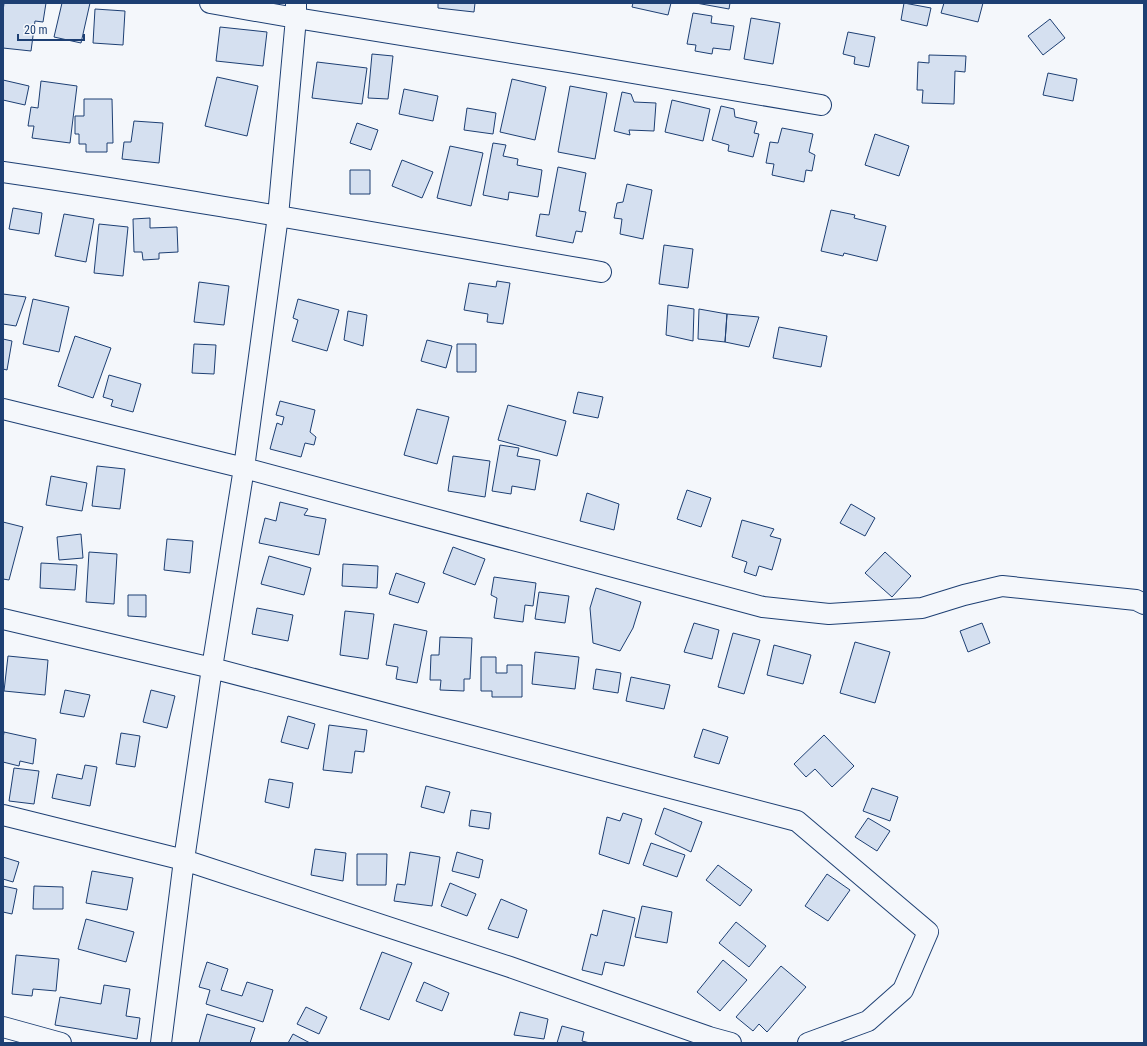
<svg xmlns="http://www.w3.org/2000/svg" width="1147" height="1046" font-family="'Roboto Condensed',sans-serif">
<rect width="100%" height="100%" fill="#f4f7fb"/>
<!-- building -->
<path fill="#d5e0f0" stroke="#1d3f73" d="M 4,3 L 46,3 L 43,22 L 35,21 L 31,51 L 3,48 L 3,12 Z
M 62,3 L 90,3 L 81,43 L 54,37 Z
M 438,3 L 475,3 L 474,12 L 438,8 Z
M 633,3 L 671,3 L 668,15 L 632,7 Z
M 696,3 L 730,3 L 729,9 Z
M 904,3 L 931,8 L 927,26 L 901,20 Z
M 944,3 L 983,3 L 978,22 L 941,13 Z
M 95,9 L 125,11 L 123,45 L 93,43 Z
M 693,13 L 712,16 L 711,23 L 734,26 L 730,50 L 713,48 L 712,54 L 695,51 L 696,45 L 687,44 Z
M 751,18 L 780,23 L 773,64 L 744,59 Z
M 1050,19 L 1065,38 L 1043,55 L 1028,36 Z
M 220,27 L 267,32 L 263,66 L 216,61 Z
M 848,32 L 875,37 L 869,67 L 854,64 L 855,57 L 843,54 Z
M 372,54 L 393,56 L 388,99 L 368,98 Z
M 929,55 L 966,56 L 965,72 L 955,71 L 954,104 L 922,103 L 923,90 L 917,90 L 918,62 L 929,63 Z
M 317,62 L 367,68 L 362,104 L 312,98 Z
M 1048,73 L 1077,79 L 1073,101 L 1043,95 Z
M 217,77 L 258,86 L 247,136 L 205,126 Z
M 512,79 L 546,87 L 535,140 L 500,132 Z
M 3,80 L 29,86 L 25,105 L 3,100 Z
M 41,81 L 77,86 L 70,143 L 32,138 L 34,126 L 28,126 L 31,107 L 38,108 Z
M 570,86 L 607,93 L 595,159 L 558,152 Z
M 404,89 L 438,96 L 433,121 L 399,114 Z
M 622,92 L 631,94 L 634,102 L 656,103 L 654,131 L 629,130 L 630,135 L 614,131 Z
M 84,99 L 112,99 L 113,143 L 107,143 L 107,152 L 86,152 L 86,144 L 79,144 L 79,134 L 75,134 L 75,116 L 84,116 Z
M 672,100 L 710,109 L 703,141 L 665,132 Z
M 721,106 L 734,109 L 735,117 L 757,122 L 754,133 L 759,134 L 753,157 L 728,151 L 729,145 L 712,140 Z
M 467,108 L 496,113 L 493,134 L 464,130 Z
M 134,121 L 163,123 L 159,163 L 122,159 L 124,142 L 131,142 Z
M 357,123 L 378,130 L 371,150 L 350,143 Z
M 782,128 L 813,134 L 809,152 L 815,155 L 812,171 L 806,170 L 804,182 L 772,175 L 774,164 L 766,163 L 770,142 L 778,143 Z
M 875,134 L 909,146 L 899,176 L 865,165 Z
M 493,143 L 506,145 L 503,156 L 518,159 L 517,165 L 542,170 L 538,197 L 509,192 L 508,200 L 483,195 Z
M 450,146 L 483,153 L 471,206 L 437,198 Z
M 402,160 L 433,172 L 422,198 L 392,186 Z
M 558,167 L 586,173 L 579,211 L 586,212 L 582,232 L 576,231 L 573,243 L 536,236 L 540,214 L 549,215 Z
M 350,170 L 370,170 L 370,194 L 350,194 Z
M 627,184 L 652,190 L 643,239 L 620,234 L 622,219 L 614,218 L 617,203 L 623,202 Z
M 13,208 L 42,213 L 39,234 L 9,229 Z
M 831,210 L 855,215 L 854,218 L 886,226 L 877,261 L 844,253 L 843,256 L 821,251 Z
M 64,214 L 94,219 L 86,262 L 55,256 Z
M 150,218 L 150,228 L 177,227 L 178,252 L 159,253 L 159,259 L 143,260 L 142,252 L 134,252 L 133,219 Z
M 99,224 L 128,227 L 123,276 L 94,273 Z
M 664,245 L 693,249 L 688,288 L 659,284 Z
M 497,281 L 510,283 L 503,324 L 487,322 L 488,314 L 464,310 L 469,283 L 496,287 Z
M 199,282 L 229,286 L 224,325 L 194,322 Z
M 3,294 L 26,297 L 16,326 L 3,324 Z
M 33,299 L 69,307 L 59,352 L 23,344 Z
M 298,299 L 339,310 L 327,351 L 292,341 L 298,320 L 293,318 Z
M 668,305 L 694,309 L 693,341 L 666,335 Z
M 699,309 L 727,314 L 725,342 L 698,339 Z
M 348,311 L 367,315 L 363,346 L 344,340 Z
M 727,314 L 759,317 L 749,347 L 725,342 Z
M 779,327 L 827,336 L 821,367 L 773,358 Z
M 75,336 L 111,348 L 93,398 L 58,386 Z
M 3,339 L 12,341 L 7,370 L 3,369 Z
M 427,340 L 452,346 L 446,368 L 421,361 Z
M 194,344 L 216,345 L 214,374 L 192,373 Z
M 457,344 L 476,344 L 476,372 L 457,372 Z
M 109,375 L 141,384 L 133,412 L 111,406 L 113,400 L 103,397 Z
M 578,392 L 603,397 L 598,418 L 573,413 Z
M 280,401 L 315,410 L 310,432 L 316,437 L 314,445 L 305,443 L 301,457 L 270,449 L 277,423 L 282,425 L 284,417 L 276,415 Z
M 508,405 L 566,421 L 557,456 L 498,440 Z
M 417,409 L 449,417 L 437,464 L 404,455 Z
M 500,445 L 519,448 L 517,456 L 540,460 L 535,490 L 512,486 L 511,494 L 492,491 Z
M 453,456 L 490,461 L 485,497 L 448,491 Z
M 97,466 L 125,469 L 120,509 L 92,506 Z
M 51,476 L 87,483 L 82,511 L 46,505 Z
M 687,490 L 711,498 L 701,527 L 677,519 Z
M 587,493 L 619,504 L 614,530 L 580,521 Z
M 280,502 L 308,509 L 304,515 L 326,519 L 319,555 L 259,543 L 265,518 L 276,521 Z
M 851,504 L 875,518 L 865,536 L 840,523 Z
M 742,520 L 774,529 L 770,536 L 781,539 L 772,570 L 759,566 L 756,576 L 744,572 L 747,562 L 732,557 Z
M 3,522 L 23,527 L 9,580 L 3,579 Z
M 81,534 L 83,558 L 59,560 L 57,537 Z
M 167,539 L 193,541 L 190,573 L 164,570 Z
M 453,547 L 485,559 L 475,585 L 443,573 Z
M 89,552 L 117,554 L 114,604 L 86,602 Z
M 885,552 L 911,576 L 892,597 L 865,573 Z
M 269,556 L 311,568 L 304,595 L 261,584 Z
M 41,563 L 77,565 L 75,590 L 40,588 Z
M 343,564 L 378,566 L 377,588 L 342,586 Z
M 396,573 L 425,583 L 418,603 L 389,594 Z
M 494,577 L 536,583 L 533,606 L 525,605 L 523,622 L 494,618 L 497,598 L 491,595 Z
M 596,588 L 641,602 L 633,628 L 620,651 L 593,643 L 590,608 Z
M 539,592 L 569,596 L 565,623 L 535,619 Z
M 128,595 L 146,595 L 146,617 L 128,616 Z
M 257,608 L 293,615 L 288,641 L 252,634 Z
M 345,611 L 374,614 L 368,659 L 340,655 Z
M 694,623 L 719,630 L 712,659 L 684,652 Z
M 982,623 L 990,643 L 968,652 L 960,631 Z
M 394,624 L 427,631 L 417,683 L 396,679 L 398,667 L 386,665 Z
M 733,633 L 760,640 L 744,694 L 718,687 Z
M 440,637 L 472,638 L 470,679 L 464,679 L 464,691 L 440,690 L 441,680 L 430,680 L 431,655 L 439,655 Z
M 855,642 L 890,652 L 875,703 L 840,693 Z
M 774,645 L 811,655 L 803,684 L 767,675 Z
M 535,652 L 579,657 L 575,689 L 532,684 Z
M 8,656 L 48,660 L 45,695 L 4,691 Z
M 481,657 L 496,657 L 496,673 L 507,673 L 507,665 L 522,665 L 522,697 L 492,697 L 492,691 L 481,691 Z
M 596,669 L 621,673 L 618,693 L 593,689 Z
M 631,677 L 670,685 L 664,709 L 626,701 Z
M 65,690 L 90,695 L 84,717 L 60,713 Z
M 151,690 L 175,696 L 167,728 L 143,722 Z
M 288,716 L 315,724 L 308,749 L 281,742 Z
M 329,725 L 367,730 L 364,752 L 355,751 L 352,773 L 323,770 Z
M 703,729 L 728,737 L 719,764 L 694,757 Z
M 4,732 L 36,739 L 33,764 L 20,761 L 19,766 L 3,762 L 3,739 Z
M 121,733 L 140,736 L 135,767 L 116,764 Z
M 824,735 L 854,766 L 832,787 L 815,769 L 806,777 L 794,764 Z
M 85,765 L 97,767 L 90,806 L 52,798 L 57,774 L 82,779 Z
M 14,768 L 39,771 L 34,804 L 9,801 Z
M 269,779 L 293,783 L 289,808 L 265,802 Z
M 426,786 L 450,792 L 444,813 L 421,807 Z
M 872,788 L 898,797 L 890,821 L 863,811 Z
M 664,808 L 702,822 L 691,852 L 655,834 Z
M 471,810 L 491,813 L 489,829 L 469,826 Z
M 623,813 L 642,819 L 629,864 L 599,854 L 607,817 L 620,821 Z
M 868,818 L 890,831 L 877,851 L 855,837 Z
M 651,843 L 685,855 L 677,877 L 643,865 Z
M 315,849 L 346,853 L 343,881 L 311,875 Z
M 410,852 L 440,857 L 432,906 L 394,901 L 397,884 L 405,885 Z
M 457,852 L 483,860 L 479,878 L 452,871 Z
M 357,854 L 387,854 L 386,885 L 357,885 Z
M 3,857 L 19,862 L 13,882 L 3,879 Z
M 718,865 L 752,890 L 740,906 L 706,880 Z
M 92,871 L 133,878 L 127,910 L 86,903 Z
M 827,874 L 850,890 L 828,921 L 805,906 Z
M 450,883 L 476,894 L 467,916 L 441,906 Z
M 3,886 L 17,889 L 12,914 L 3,912 Z
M 34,886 L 63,887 L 63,909 L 33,909 Z
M 501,899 L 527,910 L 518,938 L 488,929 Z
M 642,906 L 672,912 L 667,943 L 635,937 Z
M 603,910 L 635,918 L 624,966 L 605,962 L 602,975 L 582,970 L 591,934 L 597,936 Z
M 86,919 L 134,932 L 126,962 L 78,949 Z
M 736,922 L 766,946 L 749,967 L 719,943 Z
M 382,952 L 412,963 L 389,1020 L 360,1009 Z
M 16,955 L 59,959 L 56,991 L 33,989 L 32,996 L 12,994 Z
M 723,960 L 747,980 L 720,1011 L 697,992 Z
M 207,962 L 228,969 L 221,990 L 242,996 L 247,982 L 273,990 L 263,1022 L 206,1004 L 210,990 L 199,987 Z
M 781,966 L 806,987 L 767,1032 L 759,1024 L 753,1031 L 736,1017 Z
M 424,982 L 449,993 L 442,1011 L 416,1001 Z
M 104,985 L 130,989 L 126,1016 L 140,1018 L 137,1039 L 55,1025 L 60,997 L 101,1004 Z
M 306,1007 L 327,1017 L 319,1034 L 297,1024 Z
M 520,1012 L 548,1019 L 544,1039 L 514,1035 Z
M 207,1014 L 255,1028 L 250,1043 L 199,1043 Z
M 562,1026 L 584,1032 L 582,1041 L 590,1043 L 557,1043 Z
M 293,1034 L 310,1043 L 288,1043 Z"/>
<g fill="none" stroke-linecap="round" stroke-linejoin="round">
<!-- street casing -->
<g stroke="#1d3f73" stroke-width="22">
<path id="street" d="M 210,3 L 296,18 L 568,62 L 821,105
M 3,172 C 203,201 402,238 601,272
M 3,409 L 244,468 L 763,607 L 829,614 L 922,608 L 964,595 L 1002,586 L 1136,600 L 1144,604
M 3,619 L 212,668 L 797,821 L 928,932 L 903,990 L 868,1021 L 808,1043
M 3,815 L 184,860 L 510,967 L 709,1037 L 731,1043
M 3,1027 L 61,1043
M 161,1043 L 184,860 L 212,668 L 244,468 L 278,216 L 296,18 L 296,3"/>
</g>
<!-- street -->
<use href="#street" stroke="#f4f7fb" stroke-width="20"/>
</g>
<!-- border -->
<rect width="1147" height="1046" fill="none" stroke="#1d3f73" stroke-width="8"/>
<!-- scale -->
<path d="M18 34v6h66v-6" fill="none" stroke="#1d3f73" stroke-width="2"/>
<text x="24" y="34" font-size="12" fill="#1d3f73" stroke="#f4f7fb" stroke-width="3" paint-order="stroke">20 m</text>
</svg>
